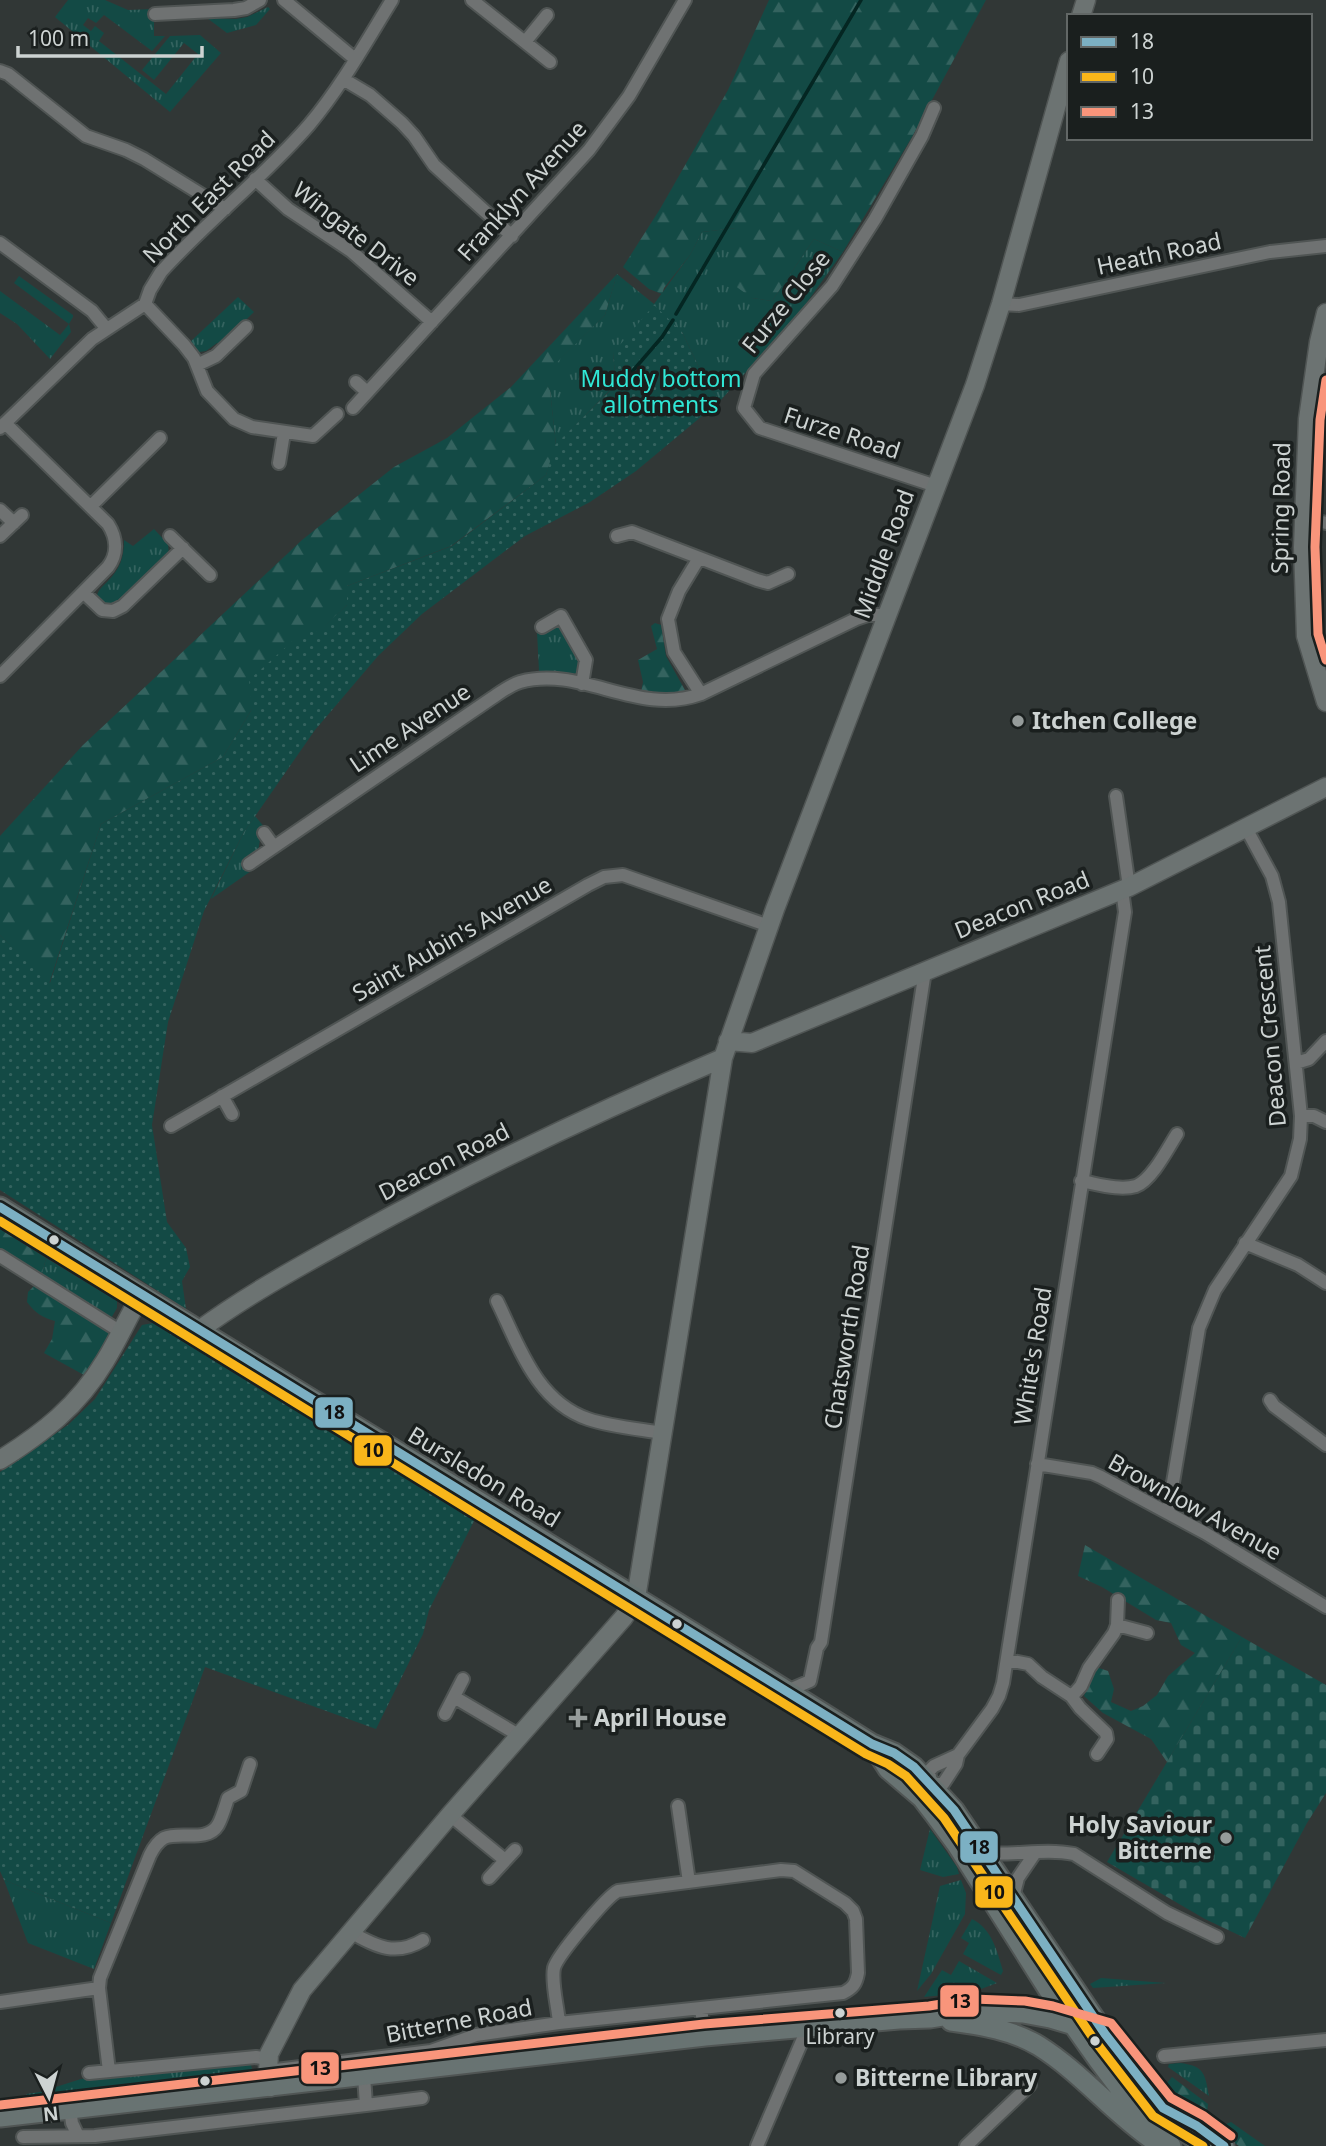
<svg xmlns="http://www.w3.org/2000/svg" width="1326" height="2146" font-family="'Noto Sans',sans-serif">
<defs>
<pattern id="grass-tufts" width="24" height="20" patternUnits="userSpaceOnUse" patternTransform="scale(1.75)"><rect width="24" height="20" fill="#134a45"/><path d="M3 7l-1-3M5 7V3M7 7l1-3M15 17l-1-3M17 17v-4M19 17l1-3" fill="none" stroke="#34635f"/></pattern>
<pattern id="forest-firs" width="22" height="20" patternUnits="userSpaceOnUse" patternTransform="scale(1.75)"><rect width="22" height="20" fill="#134a45"/><path d="M5 1l3.5 6h-7zM16 11l3.5 6h-7z" fill="#34635f"/></pattern>
<pattern id="cemetery-stones" width="16" height="16" patternUnits="userSpaceOnUse" patternTransform="scale(1.75)"><rect width="16" height="16" fill="#134a45"/><path d="M2 7V4a2 2 0 0 1 4 0v3zM10 15v-3a2 2 0 0 1 4 0v3z" fill="#34635f"/></pattern>
<pattern id="garden-dots" width="8" height="8" patternUnits="userSpaceOnUse" patternTransform="scale(1.75)"><rect width="8" height="8" fill="#134a45"/><path d="M2 2h.1M6 6h.1" fill="none" stroke="#34635f" stroke-width="1.8" stroke-linecap="round"/></pattern>
</defs>
<rect width="100%" height="100%" fill="#313736"/>
<!-- grass -->
<path fill="url(#grass-tufts)" d="M 68,0 L 105,0 L 128,10 L 154,9 L 154,36 L 165,36 L 152,51 L 104,15 L 96,23 L 88,18 L 83,25 L 91,31 L 95,26 L 104,33 L 99,41 L 166,94 L 198,54 L 184,43 L 154,80 L 142,70 L 170,36 L 200,35 L 221,53 L 170,112 L 55,17 Z
M 268,7 L 270,9 L 256,25 L 227,33 L 207,18 L 236,19 L 247,17 Z
M 736,228 L 752,298 L 772,301 L 814,239 L 843,252 L 800,312 L 720,401 L 706,382 L 682,332 L 613,353 L 616,384 L 556,445 L 550,390 L 542,376 L 605,315 L 617,274 L 654,304 L 690,255 L 702,232 Z
M 19,276 L 73,315 L 73,317 L 69,324 L 71,332 L 50,359 L 17,324 L 0,313 L 0,291 L 60,335 L 69,324 L 14,283 Z
M 238,297 L 254,312 L 220,345 L 217,343 L 206,351 L 199,352 L 190,342 Z
M 154,529 L 168,544 L 169,555 C 154,569 124,607 102,604 L 97,596 C 98,590 102,587 107,582 C 120,569 124,558 124,540 L 133,546 Z
M 552,626 L 563,628 L 581,659 L 580,670 L 575,674 L 539,671 L 537,632 Z
M 255,816 L 266,829 L 257,835 L 260,840 L 258,851 L 244,862 L 251,871 L 211,899 L 244,832 Z
M 46,1258 L 117,1301 L 117,1308 L 110,1320 L 41,1278 Z
M 930,1829 L 957,1867 L 959,1874 L 943,1877 L 920,1870 Z
M 4,1880 L 111,1923 L 94,1969 L 28,1943 Z
M 961,1880 L 966,1893 L 965,1914 L 931,1974 L 917,1991 L 940,1886 Z
M 972,1919 C 992,1929 997,1951 1003,1971 L 1001,1975 L 963,1954 L 969,1943 L 961,1938 Z
M 959,1961 L 997,1983 L 973,1992 L 924,1997 L 942,1970 L 951,1975 Z
M 1101,1978 L 1166,1983 L 1093,1988 L 1090,1984 Z
M 240,2062 L 243,2065 L 251,2065 L 252,2069 L 247,2077 L 241,2080 L 86,2097 L 22,2106 L 20,2105 L 27,2094 L 40,2092 L 81,2079 Z
M 1180,2063 C 1205,2066 1205,2074 1209,2096 L 1168,2067 L 1169,2064 Z"/>
<!-- forest -->
<path fill="url(#forest-firs)" d="M 769,0 L 986,0 L 912,137 L 843,252 L 814,239 L 772,301 L 752,298 L 731,283 L 736,228 L 702,232 L 690,255 L 664,288 L 662,294 L 649,289 L 623,267 L 660,209 L 728,90 Z
M 617,274 L 605,315 L 543,376 L 550,390 L 556,445 L 546,475 L 451,546 L 347,586 L 347,605 L 318,633 L 252,709 L 223,757 L 101,824 L 49,984 L 0,935 L 0,836 L 83,745 L 302,540 L 394,467 L 447,438 L 511,387 Z
M 655,623 L 661,625 L 666,656 L 686,692 C 670,696 657,696 641,692 L 643,682 L 638,660 L 657,649 L 651,626 Z
M 0,1229 L 46,1258 L 41,1278 L 0,1252 Z
M 34,1286 L 111,1332 L 100,1353 L 84,1375 L 44,1353 L 52,1339 L 55,1321 C 43,1318 35,1313 27,1302 L 28,1292 Z
M 1085,1545 L 1242,1637 L 1167,1762 L 1151,1739 L 1103,1713 L 1084,1696 L 1096,1667 L 1108,1671 L 1114,1689 L 1111,1702 L 1131,1711 L 1143,1706 L 1157,1695 L 1168,1676 L 1195,1653 L 1181,1645 L 1171,1623 L 1156,1620 L 1102,1587 L 1078,1576 Z
M 1172,2077 L 1208,2104 L 1206,2122 L 1165,2085 Z
M 1231,2122 L 1265,2146 L 1239,2146 L 1214,2129 Z"/>
<!-- cemetery -->
<path fill="url(#cemetery-stones)" d="M 1242,1637 L 1326,1685 L 1326,1793 L 1307,1823 L 1245,1938 L 1205,1919 L 1107,1862 Z"/>
<!-- garden -->
<path fill="url(#garden-dots)" d="M 654,305 L 682,332 L 706,382 L 720,401 L 636,471 L 590,502 L 525,536 L 422,614 L 378,656 L 315,730 L 244,832 L 204,911 L 168,1022 L 152,1125 L 167,1222 L 186,1248 L 190,1267 L 182,1281 L 186,1309 L 0,1190 L 0,935 L 50,983 L 101,824 L 223,757 L 252,709 L 249,680 L 305,630 L 318,632 L 347,605 L 347,586 L 452,546 L 546,475 L 555,445 L 616,385 L 613,353 Z
M 153,1323 L 475,1519 L 429,1610 L 423,1634 L 376,1729 L 205,1667 L 111,1923 L 4,1880 L 0,1871 L 0,1472 L 68,1425 L 95,1399 L 142,1325 Z"/>
<g fill="none" stroke-linecap="round" stroke-linejoin="round">
<!-- stream -->
<path stroke="#042622" stroke-width="3.5" d="M 676,314 L 861,0
M 624,381 L 662,337 L 673,320"/>
<!-- street casing -->
<g stroke="#505554" stroke-width="16">
<path id="street" d="M 284,0 L 355,59
M 472,0 L 550,62
M 155,14 L 234,10 L 246,8 L 260,0
M 525,42 L 547,15
M 0,71 L 8,74 L 86,136 L 126,150 L 144,159 L 225,209
M 343,79 L 370,95 L 402,123 L 414,136 L 434,165 L 512,236
M 934,108 L 922,136 L 875,219 L 832,286 L 754,374 L 744,408 L 760,428 L 936,486
M 255,179 L 288,209 L 351,251 L 432,322
M 0,243 L 92,311 L 106,328
M 145,304 L 184,345 L 194,358 L 207,391 L 234,419 L 252,427 L 313,436 L 337,414
M 1001,304 L 1019,305 L 1270,252 L 1326,246
M 197,365 L 216,356 L 246,327
M 356,382 L 367,392
M 353,408 L 589,150 L 629,96 L 685,0
M 0,428 L 92,339 L 145,304 L 150,290 L 161,272 C 207,221 263,178 309,125 C 341,87 366,42 392,0
M 279,463 L 284,433
M 91,506 L 160,438
M 0,510 L 14,523
M 1304,518 L 1326,523
M 0,536 L 22,515
M 170,536 L 210,575
M 617,536 L 632,532 L 757,580 L 768,583 L 788,574
M 699,558 L 679,591 L 668,619 L 674,652 L 701,694
M 84,593 L 102,610 L 113,611 L 123,606 L 183,548
M 542,627 L 561,616 L 586,660 L 582,684
M 0,676 L 108,567 C 118,554 117,538 108,524 L 5,423
M 1116,796 L 1129,887
M 264,833 L 274,847
M 249,864 L 492,698 C 501,692 510,685 520,682 C 582,665 637,717 701,694 L 856,619 L 868,615 L 888,615
M 1296,1063 L 1309,1059 L 1326,1041
M 222,1096 L 232,1114
M 1301,1116 L 1314,1116 L 1326,1122
M 171,1126 L 588,885 L 604,877 L 623,875 L 769,926
M 1081,1181 C 1098,1184 1120,1191 1136,1186 C 1152,1180 1168,1148 1177,1134
M 1245,1243 L 1298,1265 L 1326,1283
M 0,1256 L 121,1332
M 497,1301 C 519,1346 536,1401 588,1419 C 612,1427 639,1429 663,1433
M 1270,1400 L 1274,1406 L 1326,1445
M 1037,1464 L 1092,1473 L 1101,1477 L 1205,1533 L 1326,1607
M 1168,1512 L 1199,1328 L 1215,1290 L 1291,1176 L 1300,1139 L 1301,1116 L 1279,902 L 1272,876 L 1246,828
M 1117,1625 L 1147,1633
M 1007,1660 L 1028,1664 L 1042,1677 L 1071,1696 L 1080,1708 L 1106,1733 L 1107,1739 L 1097,1754
M 787,1691 L 810,1681 L 817,1648 L 821,1642 L 925,971
M 1072,1696 L 1081,1686 L 1089,1668 L 1114,1633 L 1117,1625 L 1118,1600
M 454,1697 L 520,1736
M 445,1714 L 463,1679
M 931,1784 L 943,1784 L 956,1764 L 958,1755 L 992,1709 L 999,1696 L 1003,1683 L 1125,912 L 1122,890
M 931,1784 L 929,1771 L 934,1766 L 958,1755
M 678,1806 L 689,1882
M 450,1815 L 505,1860
M 983,1853 C 1014,1856 1044,1848 1074,1854 L 1167,1913 L 1217,1937
M 489,1878 L 515,1850
M 1013,1897 L 1018,1878 L 1035,1853
M 350,1932 C 376,1946 395,1957 423,1940
M 0,2002 L 99,1988
M 701,2009 L 705,2036
M 1164,2056 L 1326,2040
M 109,2071 L 99,1988 L 100,1978 L 150,1855 C 153,1849 157,1842 164,1838 C 180,1831 207,1843 218,1825 C 222,1818 225,1807 228,1798 L 241,1791 L 250,1764
M 268,2071 L 431,2051 L 476,2035 L 559,2023 L 843,1993 C 853,1988 856,1984 858,1973 L 856,1919 L 853,1911 L 845,1903 L 794,1871 L 781,1870 L 618,1891 C 607,1896 557,1956 554,1968 C 551,1982 558,2008 559,2023
M 89,2073 L 256,2057 L 268,2059
M 366,2105 L 422,2098
M 70,2109 L 72,2123 L 78,2136
M 23,2137 L 95,2136 L 366,2105 L 364,2076
M 757,2146 L 808,2027
M 966,2146 L 1030,2085"/>
</g>
<!-- secondary casing -->
<g stroke="#505554" stroke-width="21">
<path id="secondary" d="M 1081,16 L 1086,0
M 1326,313 L 1319,342 L 1308,419 L 1303,547 L 1306,636 L 1326,702
M 728,1041 L 752,1043 L 1129,887 L 1326,787
M 198,1331 C 248,1294 304,1264 358,1234 C 476,1169 599,1111 723,1058
M 0,1460 C 43,1433 78,1406 105,1361 C 118,1340 128,1317 141,1295
M 271,2087 L 268,2071 L 269,2054 L 302,1990 L 450,1815 L 624,1617 L 636,1598 L 723,1058 L 775,909 L 975,385 L 1001,304 L 1069,61"/>
</g>
<!-- primary casing -->
<g stroke="#505554" stroke-width="23">
<path id="primary" d="M 0,1207 C 289,1388 583,1562 872,1744 L 894,1753 L 914,1767 L 954,1810 L 1105,2034 L 1163,2108 L 1185,2131 L 1203,2146
M 872,1744 L 888,1769 L 922,1798 L 935,1815 L 957,1845 L 1048,1989 L 1099,2061 L 1130,2102 L 1171,2146
M 951,2021 C 981,2025 1013,2030 1039,2046 C 1082,2073 1114,2114 1156,2142
M 0,2117 L 705,2036 L 899,2019 L 930,2018 L 973,2011 L 1023,2013 L 1050,2018 L 1105,2034
M 1195,2125 L 1224,2146"/>
</g>
<!-- street -->
<use href="#street" stroke="#6f7272" stroke-width="12"/>
<!-- secondary -->
<use href="#secondary" stroke="#6c7372" stroke-width="18"/>
<!-- primary -->
<use href="#primary" stroke="#687372" stroke-width="19"/>
<!-- bus-1 casing -->
<g stroke="#1a1f1e" stroke-width="14">
<path id="bus-1" d="M 0,1207 L 872,1744 L 894,1753 L 914,1767 L 954,1810 L 1105,2034 L 1163,2108 L 1197,2126 L 1224,2146"/>
</g>
<!-- bus-2 casing -->
<g stroke="#1a1f1e" stroke-width="14">
<path id="bus-2" d="M 0,1221 L 866,1754 L 888,1764 L 906,1776 L 944,1818 L 1095,2041 L 1153,2116 L 1203,2146"/>
</g>
<!-- bus-3 casing -->
<g stroke="#1a1f1e" stroke-width="14">
<path id="bus-3" d="M 1326,380 L 1320,420 L 1315,547 L 1318,634 L 1326,660
M 0,2105 L 704,2024 L 929,2006 L 973,1999 L 1025,2001 L 1053,2006 L 1111,2023 L 1171,2098 L 1204,2116 L 1231,2136"/>
</g>
<!-- bus-1 -->
<use href="#bus-1" stroke="#7cb0c3" stroke-width="9"/>
<!-- bus-2 -->
<use href="#bus-2" stroke="#f9b61a" stroke-width="9"/>
<!-- bus-3 -->
<use href="#bus-3" stroke="#f9957b" stroke-width="9"/>
</g>
<!-- markers -->
<g fill="#969c9b" stroke="#1a1f1e" stroke-width="2.5">
<circle cx="1018" cy="721" r="7"/>
<path d="M574.5 1707.5h7v7h7v7h-7v7h-7v-7h-7v-7h7z"/>
<circle cx="1226" cy="1838" r="7"/>
<circle cx="841" cy="2078" r="7"/>
</g>
<g fill="#cdd3d2" stroke="#1a1f1e" stroke-width="2.5">
<circle cx="54" cy="1240" r="6"/>
<circle cx="677" cy="1624" r="6"/>
<circle cx="840" cy="2013" r="6"/>
<circle cx="1095" cy="2041" r="6"/>
<circle cx="205" cy="2081" r="6"/>
</g>
<g text-anchor="middle" stroke-width="7" stroke-linejoin="round" paint-order="stroke">
<!-- bus labels -->
<g font-size="21" fill="#cdd3d2" stroke="#1a1f1e">
<text x="840" y="2044">Library</text>
</g>
<!-- street labels -->
<g font-size="23" fill="#cdd3d2" stroke="#1a1f1e">
<text transform="translate(522 191) rotate(-48)" y="8">Franklyn Avenue</text>
<text transform="translate(209 197) rotate(-45)" y="8">North East Road</text>
<text transform="translate(356 234) rotate(38)" y="8">Wingate Drive</text>
<text transform="translate(1159 254) rotate(-12)" y="8">Heath Road</text>
<text transform="translate(786 302) rotate(-51)" y="8">Furze Close</text>
<text transform="translate(842 433) rotate(18)" y="8">Furze Road</text>
<text transform="translate(1281 508) rotate(-89)" y="8">Spring Road</text>
<text transform="translate(884 554) rotate(-70)" y="8">Middle Road</text>
<text transform="translate(410 728) rotate(-34)" y="8">Lime Avenue</text>
<text transform="translate(1022 905) rotate(-22)" y="8">Deacon Road</text>
<text transform="translate(452 939) rotate(-30)" y="8">Saint Aubin's Avenue</text>
<text transform="translate(1270 1036) rotate(-95)" y="8">Deacon Crescent</text>
<text transform="translate(444 1162) rotate(-27)" y="8">Deacon Road</text>
<text transform="translate(847 1337) rotate(-81)" y="8">Chatsworth Road</text>
<text transform="translate(1033 1356) rotate(-81)" y="8">White's Road</text>
<text transform="translate(484 1477) rotate(31)" y="8">Bursledon Road</text>
<text transform="translate(1195 1507) rotate(29)" y="8">Brownlow Avenue</text>
<text transform="translate(459 2021) rotate(-11)" y="8">Bitterne Road</text>
</g>
<!-- park labels -->
<g font-size="23" fill="#30e7d6" stroke="#1a1f1e">
<text x="661" y="387">Muddy bottom<tspan x="661" dy="26">allotments</tspan></text>
</g>
<!-- poi labels -->
<g font-size="23" font-weight="bold" fill="#cdd3d2" stroke="#1a1f1e" text-anchor="start">
<text x="1032" y="729">Itchen College</text>
<text x="594" y="1726">April House</text>
<text x="1212" y="1833" text-anchor="end">Holy Saviour<tspan x="1212" dy="26">Bitterne</tspan></text>
<text x="855" y="2086">Bitterne Library</text>
</g>
</g>
<g stroke="#1a1f1e" stroke-width="2.5">
<rect x="314" y="1396" width="40" height="33" rx="7" fill="#7cb0c3"/>
<rect x="353" y="1434" width="40" height="33" rx="7" fill="#f9b61a"/>
<rect x="959" y="1830" width="40" height="34" rx="7" fill="#7cb0c3"/>
<rect x="974" y="1875" width="40" height="34" rx="7" fill="#f9b61a"/>
<rect x="939" y="1984" width="41" height="34" rx="7" fill="#f9957b"/>
<rect x="300" y="2051" width="40" height="34" rx="7" fill="#f9957b"/>
</g>
<g font-size="19" text-anchor="middle" font-weight="bold" fill="#111">
<text x="334" y="1419">18</text>
<text x="373" y="1457">10</text>
<text x="979" y="1854">18</text>
<text x="994" y="1899">10</text>
<text x="960" y="2008">13</text>
<text x="320" y="2075">13</text>
</g>
<!-- legend -->
<rect x="1067" y="14" width="245" height="126" fill="#1a1f1e" stroke="#626766" stroke-width="2"/>
<rect x="1081" y="37" width="35" height="10" fill="#7cb0c3" stroke="#626766" stroke-width="2"/>
<text x="1130" y="49" font-size="21" fill="#cdd3d2">18</text>
<rect x="1081" y="72" width="35" height="10" fill="#f9b61a" stroke="#626766" stroke-width="2"/>
<text x="1130" y="84" font-size="21" fill="#cdd3d2">10</text>
<rect x="1081" y="107" width="35" height="10" fill="#f9957b" stroke="#626766" stroke-width="2"/>
<text x="1130" y="119" font-size="21" fill="#cdd3d2">13</text>
<!-- north arrow -->
<g transform="translate(49 2097) rotate(174)" stroke="#1a1f1e" stroke-width="5" paint-order="stroke">
<path d="M0-5L12 26L0 18L-12 26Z" fill="#cdd3d2"/>
<text y="-10" font-size="19" font-weight="bold" text-anchor="middle" fill="#cdd3d2">N</text>
</g>
<!-- scale -->
<path d="M18 46v10h184v-10" fill="none" stroke="#cdd3d2" stroke-width="3.5"/>
<text x="28" y="46" font-size="21" fill="#cdd3d2" stroke="#1a1f1e" stroke-width="5" paint-order="stroke">100 m</text>
</svg>
